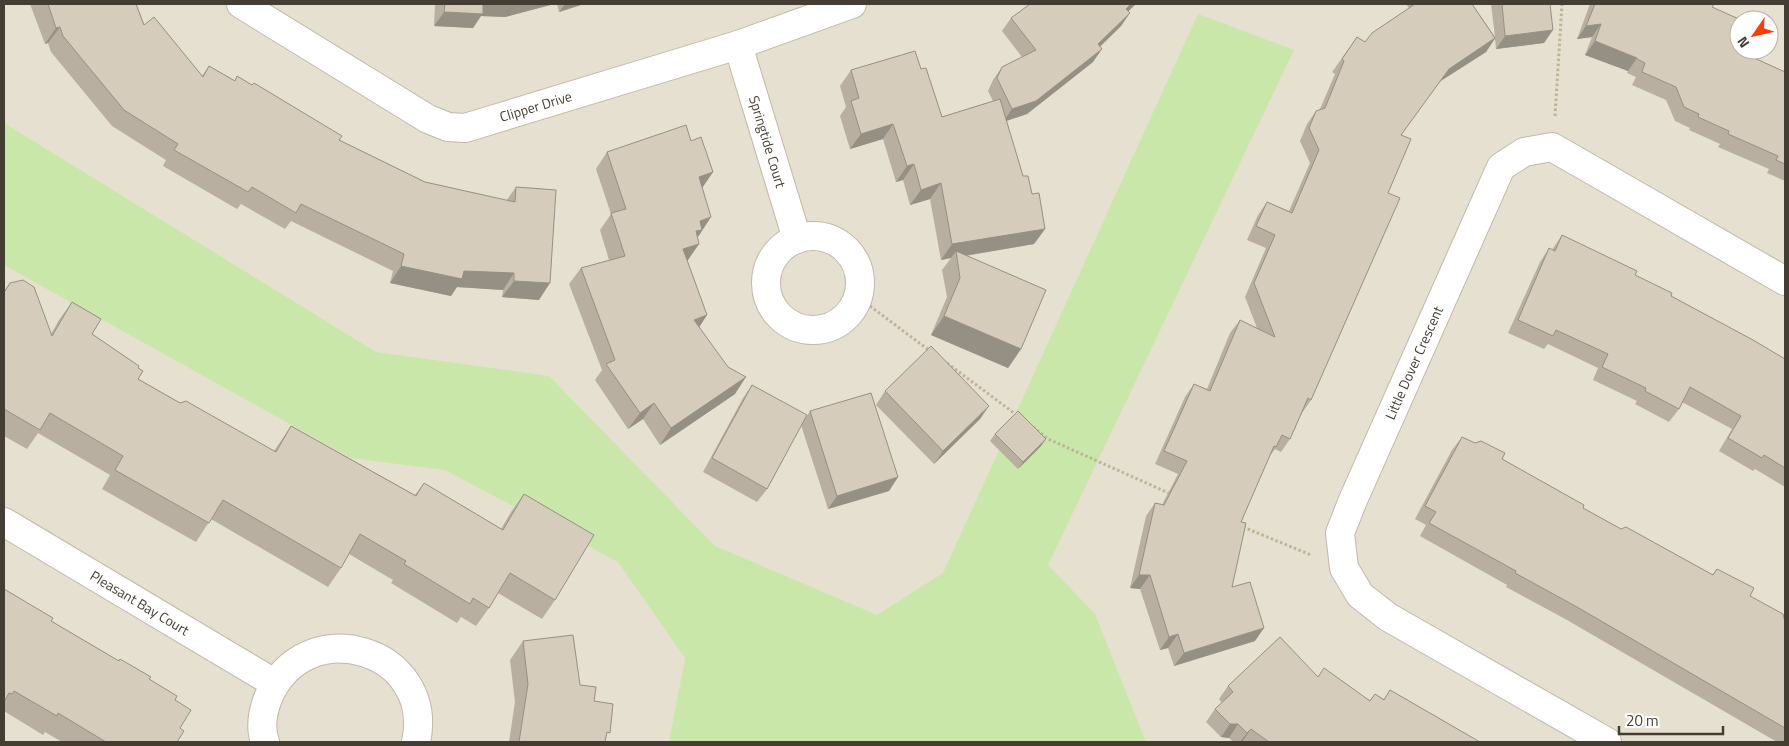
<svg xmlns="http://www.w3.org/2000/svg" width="1789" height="746" font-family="'Titillium Web',sans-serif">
<rect width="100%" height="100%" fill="#f1ede2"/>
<!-- residential -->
<path fill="#e6e0d0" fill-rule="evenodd" d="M 4,4 L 1785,4 L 1785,742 L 4,742 ZM 1739,20 L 1769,20 L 1769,50 L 1739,50 Z"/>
<!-- green -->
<path fill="#c9e7a9" d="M 1198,14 L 1294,50 L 1048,565 L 1095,614 L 1146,742 L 669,742 L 685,658 L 618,562 L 445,470 L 351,458 L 4,265 L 4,123 L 376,352 L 549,376 L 715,546 L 877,615 L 943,573 Z"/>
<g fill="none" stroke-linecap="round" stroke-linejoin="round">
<!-- minor casing -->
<g stroke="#c0b8a8" stroke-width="30">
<g id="minor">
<path id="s1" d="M 241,4 L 428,119 L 448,127 L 465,128 L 738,45 L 852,4"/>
<path id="s2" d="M 738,45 L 797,239"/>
<circle cx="813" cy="283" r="47"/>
<path id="s3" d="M 4,522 L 274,683"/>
<path d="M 265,742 C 260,728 263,711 268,698 C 305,610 436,649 416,742"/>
<path id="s4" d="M 1607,742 L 1388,617 L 1360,595 L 1344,568 L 1340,533 L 1353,500 L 1501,167 L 1524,152 L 1552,147 L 1785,281"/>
</g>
</g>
<!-- path -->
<path stroke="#bfb296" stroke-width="3" stroke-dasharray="2.5 2.5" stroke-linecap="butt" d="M 1555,116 L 1562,4
M 858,297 L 930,351
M 947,363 L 1018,416
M 1033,427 L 1048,439 L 1171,494
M 1243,527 L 1311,555"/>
<!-- minor -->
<use href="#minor" stroke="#fff" stroke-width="28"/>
</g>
<!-- wall -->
<path fill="#b8afa1" d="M 30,4 L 136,4 L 144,25 L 202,76 L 209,66 L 339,140 L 425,182 L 506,201 L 516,187 L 539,300 L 502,297 L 503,290 L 457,287 L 451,296 L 390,283 L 393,271 L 291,221 L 285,229 L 241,204 L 237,209 L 163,166 L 166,160 L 112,126 L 51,52 L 48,43 L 45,44 Z
M 435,4 L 554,4 L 505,17 L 481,16 L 473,28 L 434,26 Z
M 557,4 L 584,4 L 559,12 Z
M 1406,4 L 1472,4 L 1495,37 L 1491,4 L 1550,4 L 1544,43 L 1496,49 L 1495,39 L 1486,52 L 1439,82 L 1401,135 L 1388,193 L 1311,400 L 1302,413 L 1290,439 L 1281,452 L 1275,449 L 1269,457 L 1241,522 L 1232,587 L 1255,641 L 1174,666 L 1168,648 L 1160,650 L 1140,589 L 1130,588 L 1146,516 L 1155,503 L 1162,505 L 1178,474 L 1155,464 L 1185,397 L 1194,384 L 1207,389 L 1230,333 L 1240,320 L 1257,328 L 1245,297 L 1266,248 L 1247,240 L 1258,215 L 1267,202 L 1289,211 L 1310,163 L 1300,141 L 1307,124 L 1316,111 L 1320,109 L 1335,74 L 1332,72 L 1357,37 L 1365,42 L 1409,8 Z
M 1590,4 L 1714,4 L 1712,7 L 1752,57 L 1785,72 L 1785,181 L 1767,173 L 1769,169 L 1718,147 L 1720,144 L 1689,130 L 1690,128 L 1675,121 L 1666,100 L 1632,85 L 1636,77 L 1627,73 L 1628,71 L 1585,55 L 1592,37 L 1577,39 Z
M 1128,11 L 1121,26 L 1100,47 L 1093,62 L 1027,114 L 1006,121 L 1023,176 L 1032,194 L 1045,229 L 1034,244 L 966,256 L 1021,349 L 1008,368 L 931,335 L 947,297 L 942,270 L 951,258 L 941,260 L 930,199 L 910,205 L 903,180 L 896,182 L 883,139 L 850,149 L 840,116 L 846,107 L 840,86 L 851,70 L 921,69 L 942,117 L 993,101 L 988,91 L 993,80 L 1002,67 L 1022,57 L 1002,31 L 1011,18 Z
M 691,141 L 713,172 L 702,188 L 700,234 L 697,237 L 699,244 L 687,260 L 707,315 L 699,327 L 735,394 L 660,445 L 643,419 L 628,429 L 595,380 L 602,370 L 569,284 L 581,268 L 609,260 L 600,230 L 611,214 L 596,169 L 607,152 Z
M 1562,235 L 1671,296 L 1785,359 L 1785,487 L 1755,469 L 1753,471 L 1719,451 L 1732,429 L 1682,402 L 1679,409 L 1669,422 L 1635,404 L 1637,401 L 1593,380 L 1598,368 L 1548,344 L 1544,349 L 1508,333 L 1540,262 L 1549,248 L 1552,250 Z
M 10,283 L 51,334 L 59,320 L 72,302 L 92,334 L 138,368 L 138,379 L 180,403 L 274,451 L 291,426 L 415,495 L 424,483 L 501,529 L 511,512 L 524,494 L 555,600 L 542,619 L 498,593 L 489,608 L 476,626 L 461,617 L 457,623 L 391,583 L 393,580 L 349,554 L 341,568 L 328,587 L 211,519 L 196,542 L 102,489 L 110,475 L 38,433 L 27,449 L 4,436 L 4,290 L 5,290 Z
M 752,385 L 805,419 L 810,411 L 898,477 L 889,491 L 828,509 L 801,425 L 767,489 L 757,502 L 703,472 L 743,398 Z
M 885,391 L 980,419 L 934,464 L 876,405 Z
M 995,434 L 1041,446 L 1018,469 L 990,441 Z
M 1462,437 L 1502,459 L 1583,508 L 1621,529 L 1712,575 L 1717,569 L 1750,596 L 1785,622 L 1785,742 L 1777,742 L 1567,620 L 1506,587 L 1507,585 L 1420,536 L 1426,525 L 1415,519 L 1452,450 Z
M 4,589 L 51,621 L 149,679 L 175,700 L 180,728 L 177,742 L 62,742 L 45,732 L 43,735 L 4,711 Z
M 523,641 L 580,685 L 594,701 L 606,738 L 605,742 L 509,742 L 515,702 L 510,660 Z
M 1318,677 L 1370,700 L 1375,694 L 1384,699 L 1390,690 L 1480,742 L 1233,742 L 1229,738 L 1221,737 L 1206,722 L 1215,709 L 1222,703 L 1219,699 L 1228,686 Z"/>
<!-- shaded-wall -->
<path fill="#968f83" d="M 482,4 L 554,4 L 505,17 L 481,16 L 473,28 L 434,26 L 444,12 Z
M 565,4 L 584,4 L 559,12 Z
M 1131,4 L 1136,4 L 1117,22 L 1126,9 Z
M 1130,13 L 1121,26 L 1089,57 L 1098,44 Z
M 1601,24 L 1592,37 L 1577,39 L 1586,26 Z
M 60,27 L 48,43 L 45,44 L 56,28 Z
M 1553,30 L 1544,43 L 1496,49 L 1505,36 Z
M 1495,38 L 1486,52 L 1439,82 L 1391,148 L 1449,69 Z
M 1595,41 L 1637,58 L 1628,71 L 1585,55 Z
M 1102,49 L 1093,62 L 1027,114 L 1003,122 L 1012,109 Z
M 893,124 L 883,139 L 850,149 L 861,134 Z
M 914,164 L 903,180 L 896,182 L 907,166 Z
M 713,172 L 702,188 L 699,177 Z
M 941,183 L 930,199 L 910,205 L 921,190 Z
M 711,217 L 700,234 L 691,246 L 700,221 Z
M 1045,229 L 1034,244 L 956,257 L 956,251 L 951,258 L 941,260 L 952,244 Z
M 699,244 L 688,260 L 671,265 L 683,249 Z
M 401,266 L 464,271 L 514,273 L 503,290 L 457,287 L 451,296 L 390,283 Z
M 514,281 L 550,283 L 539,300 L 502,297 Z
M 707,315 L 696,332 L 694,320 Z
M 944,316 L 1021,349 L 1008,368 L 931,335 Z
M 746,377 L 735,394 L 660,445 L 671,428 Z
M 654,403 L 643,419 L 628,429 L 640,413 Z
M 989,406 L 980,419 L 934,464 L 943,451 Z
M 1046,439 L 1041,446 L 1018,469 L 1023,462 Z
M 898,477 L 889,491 L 828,509 L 837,496 Z
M 1139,575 L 1150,575 L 1140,589 L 1130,588 Z
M 1264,628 L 1255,641 L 1174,666 L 1184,653 Z
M 1178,634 L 1168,648 L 1160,650 L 1169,637 Z
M 1230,724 L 1238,724 L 1229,738 L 1221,737 Z
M 1251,729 L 1242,742 L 1240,742 L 1247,733 Z"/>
<!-- building -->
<path fill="#d6ccbb" stroke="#968f83" d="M 48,4 L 136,4 L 144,25 L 154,17 L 203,77 L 209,66 L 235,81 L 237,76 L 252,85 L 254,83 L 342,136 L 339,140 L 425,182 L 515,202 L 516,187 L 556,190 L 550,283 L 514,281 L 514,273 L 464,271 L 462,279 L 401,266 L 404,254 L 301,204 L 296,213 L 252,187 L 248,192 L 174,150 L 178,144 L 124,110 L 63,36 L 60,27 L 56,28 Z
M 445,4 L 483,4 L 483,14 L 444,12 Z
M 1030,4 L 1131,4 L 1126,9 L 1130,13 L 1098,44 L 1102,49 L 1036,101 L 1012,109 L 997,78 L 1002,67 L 1036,50 L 1011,18 Z
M 1415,4 L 1472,4 L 1495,38 L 1449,69 L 1401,135 L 1411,139 L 1388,193 L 1400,198 L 1311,400 L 1308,398 L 1290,439 L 1282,435 L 1276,447 L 1274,446 L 1241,522 L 1246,523 L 1232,587 L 1250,582 L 1264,628 L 1184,653 L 1178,634 L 1169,637 L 1150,575 L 1139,575 L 1155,503 L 1164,505 L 1187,461 L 1164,451 L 1194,384 L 1210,391 L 1240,320 L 1275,337 L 1254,283 L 1275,235 L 1256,226 L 1267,202 L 1292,213 L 1319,150 L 1309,128 L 1316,111 L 1325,108 L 1344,61 L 1342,59 L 1357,37 L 1365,42 L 1372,33 Z
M 1502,4 L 1550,4 L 1553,30 L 1505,36 Z
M 1595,4 L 1714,4 L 1712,7 L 1741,20 L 1739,20 L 1739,50 L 1755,50 L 1752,57 L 1785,72 L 1785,164 L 1776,160 L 1778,156 L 1728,134 L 1729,131 L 1698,117 L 1699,114 L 1684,107 L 1676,87 L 1642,72 L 1645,63 L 1637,59 L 1637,58 L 1595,41 L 1601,24 L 1586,26 Z
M 915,51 L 921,69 L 926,68 L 942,117 L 1000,99 L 1023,176 L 1028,176 L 1032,194 L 1039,193 L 1045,229 L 952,244 L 941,183 L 921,190 L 914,164 L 907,166 L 893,124 L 861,134 L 851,101 L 859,98 L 851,70 Z
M 686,125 L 691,141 L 701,137 L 713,172 L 699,177 L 711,217 L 700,221 L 702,230 L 696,231 L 699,244 L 683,249 L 707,315 L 694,320 L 728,367 L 746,377 L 671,428 L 654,403 L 640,413 L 606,364 L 615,360 L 581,268 L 625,256 L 611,213 L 626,209 L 607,152 Z
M 1562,235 L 1637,271 L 1635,275 L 1672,293 L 1671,296 L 1753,340 L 1785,359 L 1785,468 L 1764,455 L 1762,458 L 1728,438 L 1741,416 L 1690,387 L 1679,409 L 1645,391 L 1646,388 L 1602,367 L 1608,354 L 1556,330 L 1553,336 L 1518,320 L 1549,248 L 1555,251 Z
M 956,251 L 1046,290 L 1021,349 L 944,316 L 960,278 Z
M 23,280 L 34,287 L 52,336 L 72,302 L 101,319 L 92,334 L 139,366 L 138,368 L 143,371 L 138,379 L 180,403 L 186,401 L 276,452 L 291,426 L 416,496 L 424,483 L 503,530 L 524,494 L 594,535 L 555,600 L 510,573 L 489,608 L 473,598 L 470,604 L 404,564 L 406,561 L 360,534 L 341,568 L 223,500 L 209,523 L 115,470 L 123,456 L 50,413 L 40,430 L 4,409 L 4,290 L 5,291 L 10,283 Z
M 931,346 L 989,406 L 943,451 L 885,391 Z
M 752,385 L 807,415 L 767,489 L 712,458 Z
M 871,393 L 898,477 L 837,496 L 810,411 Z
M 1018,411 L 1046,439 L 1023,462 L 995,434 Z
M 1462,437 L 1475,443 L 1481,441 L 1505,453 L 1502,459 L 1584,505 L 1583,508 L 1621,529 L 1626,527 L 1713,575 L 1717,569 L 1754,588 L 1750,596 L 1783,614 L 1785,622 L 1785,728 L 1577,607 L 1515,573 L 1516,571 L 1429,523 L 1436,512 L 1425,506 Z
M 4,589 L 53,618 L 51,621 L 119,661 L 120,659 L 151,677 L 149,679 L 177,696 L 175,700 L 191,710 L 180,728 L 184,731 L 177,742 L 106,742 L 58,713 L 57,716 L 14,691 L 12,694 L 9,693 L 4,702 Z
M 573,635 L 580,685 L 596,687 L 594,701 L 613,704 L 610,733 L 607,732 L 605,742 L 519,742 L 528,684 L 523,641 Z
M 1280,637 L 1318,677 L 1324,668 L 1370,701 L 1375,694 L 1384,700 L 1390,690 L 1480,742 L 1269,742 L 1251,729 L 1247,733 L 1238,724 L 1230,724 L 1215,709 L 1233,692 L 1228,686 Z"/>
<g text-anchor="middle" stroke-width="5" stroke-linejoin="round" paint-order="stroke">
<!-- street labels -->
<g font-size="14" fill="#433d33" stroke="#fff">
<text dy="5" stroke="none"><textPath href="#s1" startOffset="332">Clipper Drive</textPath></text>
<text dy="5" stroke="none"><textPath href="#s2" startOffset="101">Springtide Court</textPath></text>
<text dy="5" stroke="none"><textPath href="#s4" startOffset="540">Little Dover Crescent</textPath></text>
<text dy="5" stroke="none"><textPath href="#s3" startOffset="158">Pleasant Bay Court</textPath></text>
</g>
</g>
<!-- border -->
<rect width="1789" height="746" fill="none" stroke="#433d33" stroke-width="10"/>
<!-- north arrow -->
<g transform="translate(1754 35) rotate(236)"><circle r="24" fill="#ffffff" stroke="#b4b1ad"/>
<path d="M0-4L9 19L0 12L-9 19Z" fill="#fd3b0d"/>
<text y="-8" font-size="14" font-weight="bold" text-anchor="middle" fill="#433d33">N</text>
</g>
<!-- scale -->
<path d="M1619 726v8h104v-8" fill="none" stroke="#433d33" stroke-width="2.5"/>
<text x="1626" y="726" font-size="15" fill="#433d33" stroke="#ffffff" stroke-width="4" paint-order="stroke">20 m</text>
</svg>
